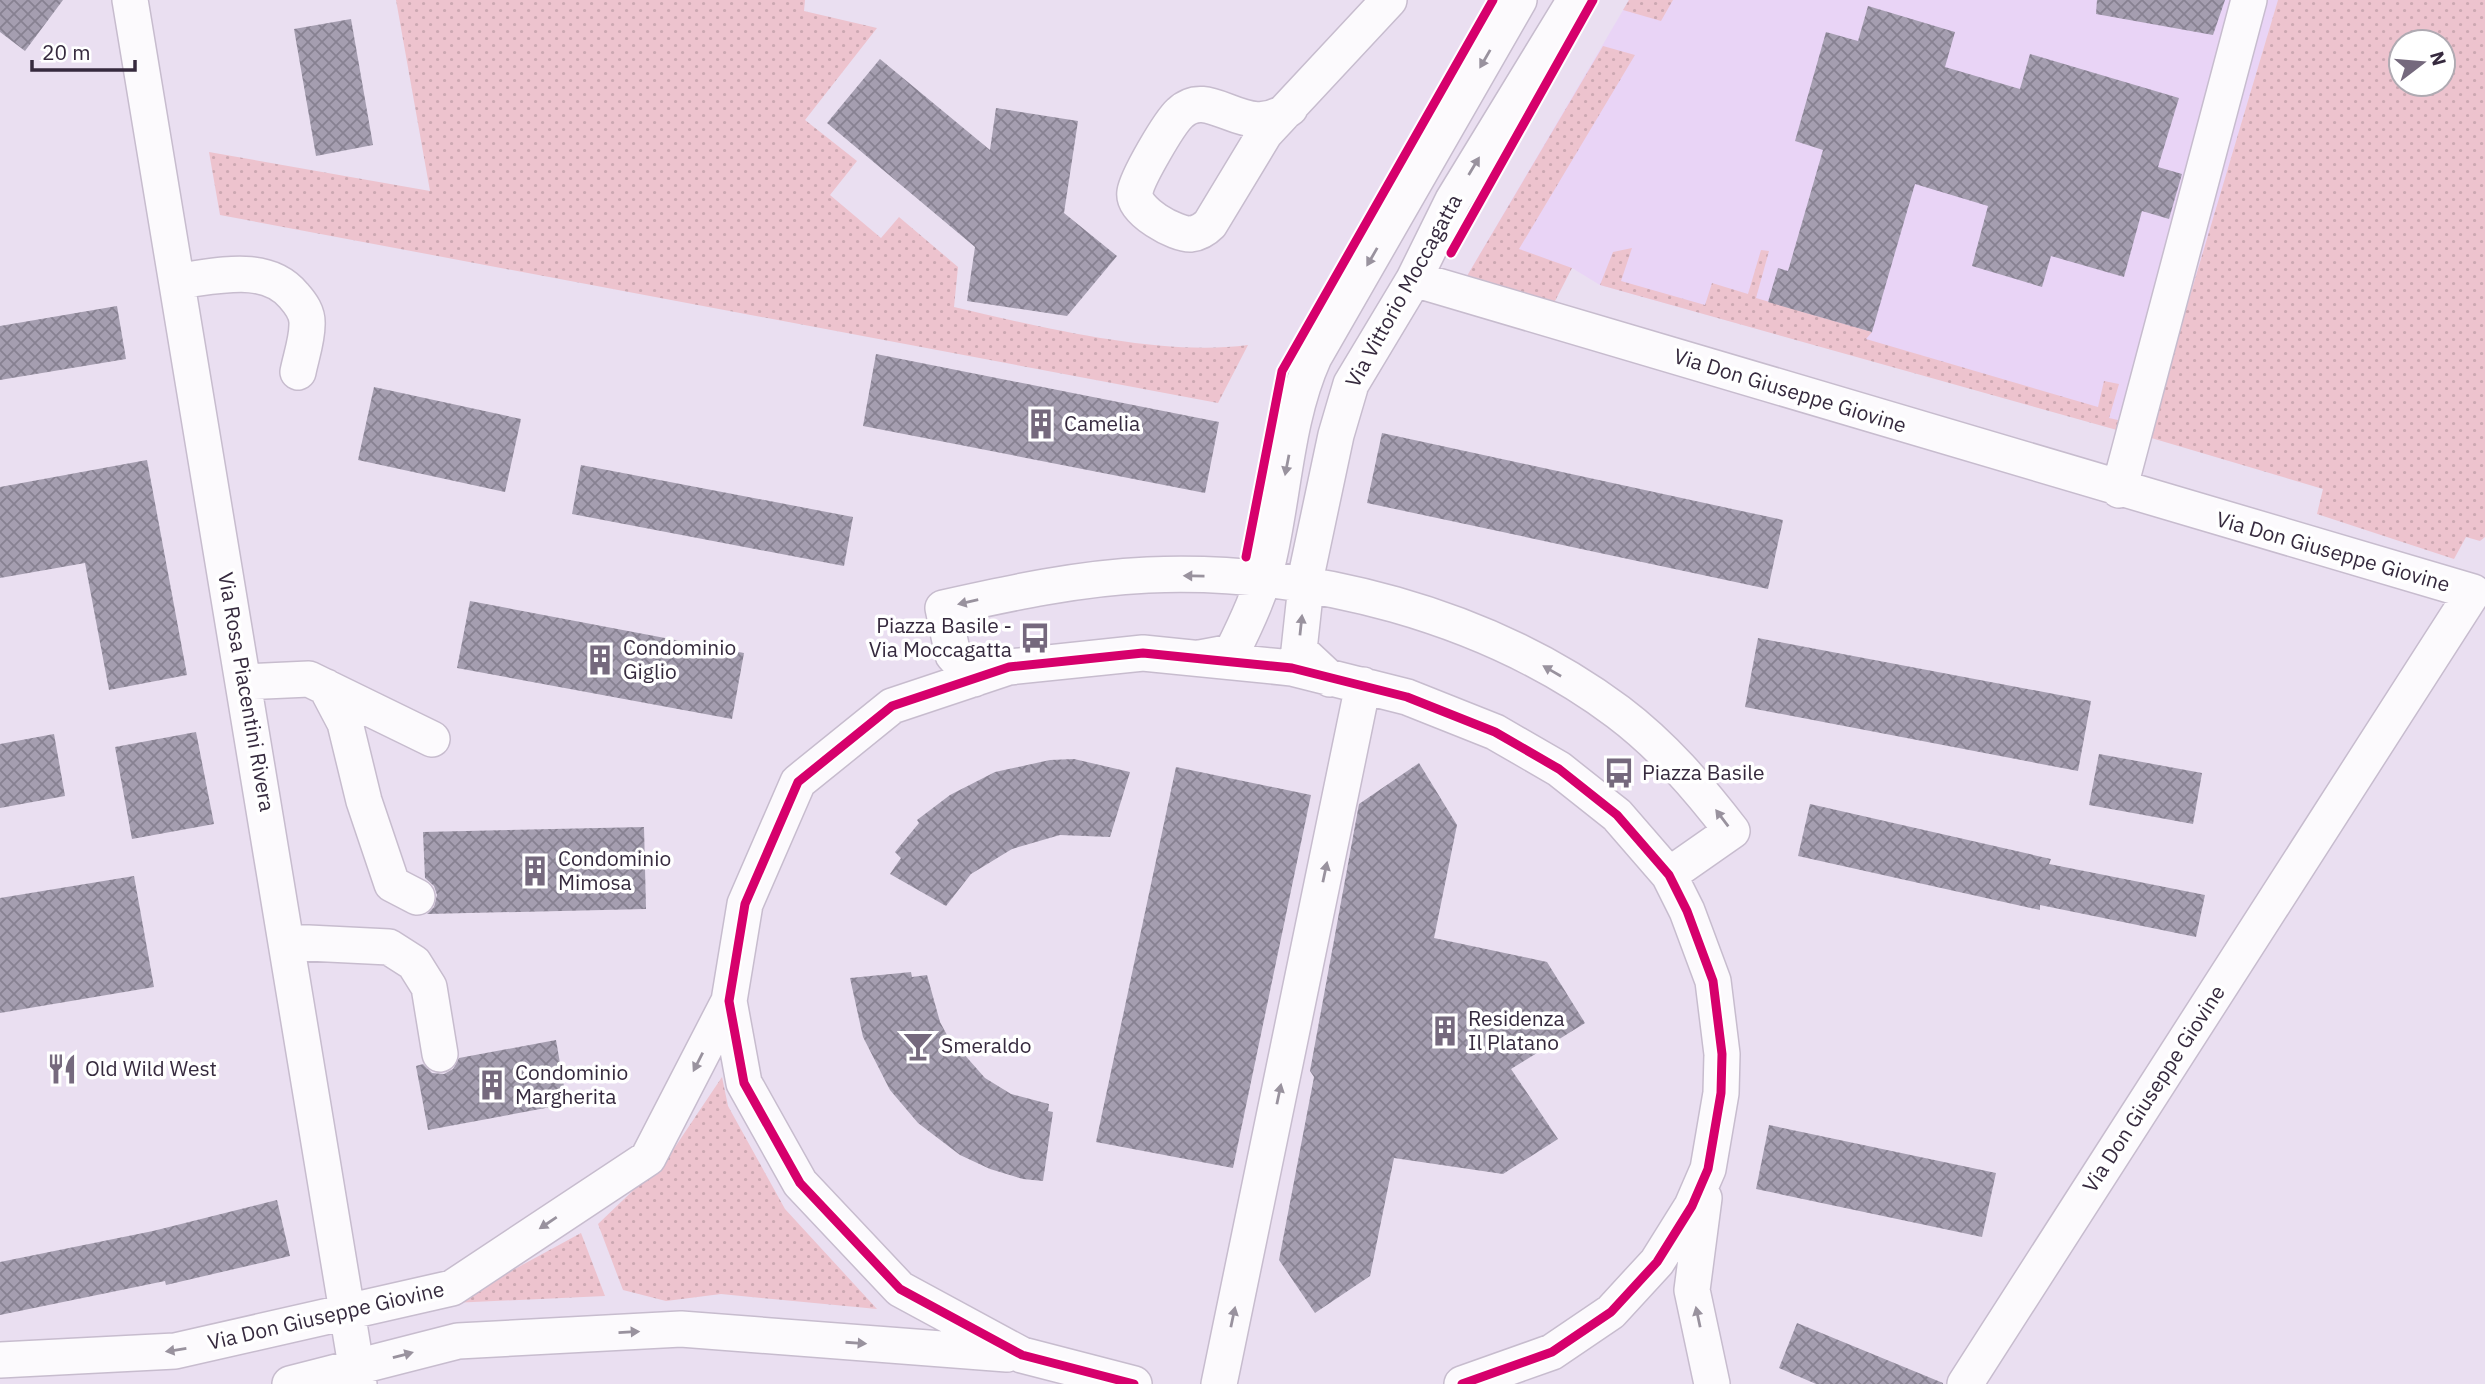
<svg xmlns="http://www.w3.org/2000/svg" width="2485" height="1384" font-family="'IBM Plex Sans',sans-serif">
<defs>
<pattern id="grass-dots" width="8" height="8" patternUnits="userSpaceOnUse" patternTransform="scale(1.75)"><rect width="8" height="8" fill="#edc3ce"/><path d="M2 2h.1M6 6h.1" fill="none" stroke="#cca8b2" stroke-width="1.8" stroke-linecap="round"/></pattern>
<pattern id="building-cross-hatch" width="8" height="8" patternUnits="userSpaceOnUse" patternTransform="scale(1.75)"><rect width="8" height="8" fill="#a59eb0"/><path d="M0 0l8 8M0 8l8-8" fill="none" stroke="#878191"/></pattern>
</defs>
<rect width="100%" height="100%" fill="#eadff1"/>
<!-- built -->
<path fill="#e9d4f6" d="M 1629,0 L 2278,0 L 2148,437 L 1600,285 L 1572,268 L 1467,276 Z"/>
<!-- grass -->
<path fill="url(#grass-dots)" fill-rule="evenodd" d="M 396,0 L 805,0 L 804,11 L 877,28 L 805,120 L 857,161 L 830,195 L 881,238 L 899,217 L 958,267 L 954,307 C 1040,327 1162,357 1248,345 L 1218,403 L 220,215 L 209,152 L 430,191 Z
M 1629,0 L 1673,0 L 1661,21 L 1623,10 Z
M 2278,0 L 2485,0 L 2485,537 L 2480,541 L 2466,537 L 2454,559 L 2317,514 L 2323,489 L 2148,437 ZM 2401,42 L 2443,42 L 2443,84 L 2401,84 Z
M 1603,46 L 1635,55 L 1519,249 L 1572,268 L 1554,303 L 1467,276 Z
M 1632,248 L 1621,281 L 1705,305 L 1712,283 L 1748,294 L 1761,250 L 1769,251 L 1756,298 L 1872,332 L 1866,339 L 2098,407 L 2104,381 L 2119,384 L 2109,418 L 2127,422 L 2124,432 L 1600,285 L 1613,252 Z
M 722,1077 L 728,1106 L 785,1209 L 877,1309 L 721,1294 L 666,1301 L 623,1290 L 598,1224 L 669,1156 Z
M 581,1233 L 605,1296 L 452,1303 Z"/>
<!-- building -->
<path fill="url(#building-cross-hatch)" d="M 0,0 L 63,0 L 25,51 L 0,32 Z
M 2097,0 L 2225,0 L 2213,35 L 2096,14 Z
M 1868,6 L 1955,32 L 1945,67 L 2020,89 L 2030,54 L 2179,98 L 2158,167 L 2182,174 L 2169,219 L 2142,211 L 2124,277 L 2051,256 L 2042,287 L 1972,266 L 1988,206 L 1915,184 L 1872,332 L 1768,302 L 1778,268 L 1788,271 L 1823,150 L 1795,141 L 1826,32 L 1858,41 Z
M 351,19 L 373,145 L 316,156 L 294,29 Z
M 880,59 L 990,150 L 996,108 L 1078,121 L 1064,213 L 1117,256 L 1067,316 L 967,301 L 975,247 L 827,123 Z
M 117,306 L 126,359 L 0,380 L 0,326 Z
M 876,354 L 1219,422 L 1205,493 L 863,426 Z
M 374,387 L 521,419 L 505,492 L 358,460 Z
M 1382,433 L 1783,520 L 1768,589 L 1367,503 Z
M 147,460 L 187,675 L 109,690 L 85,563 L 0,578 L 0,487 Z
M 581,465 L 853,517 L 844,566 L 572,514 Z
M 470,601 L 744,653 L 732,719 L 457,668 Z
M 1758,638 L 2091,701 L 2078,771 L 1745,707 Z
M 196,732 L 214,824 L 132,839 L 115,747 Z
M 54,734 L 65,796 L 0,808 L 0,744 Z
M 2099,754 L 2202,773 L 2193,824 L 2089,805 Z
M 1074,759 L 1130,772 L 1110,837 L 1060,835 L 1012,849 L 971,874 L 946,906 L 890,874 L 901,858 L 895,852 L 919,823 L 917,820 L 950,795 L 995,772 L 1050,760 Z
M 1419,763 L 1457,825 L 1434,938 L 1547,962 L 1585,1023 L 1511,1069 L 1558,1139 L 1503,1174 L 1394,1158 L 1370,1276 L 1315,1313 L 1279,1260 L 1314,1077 L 1310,1071 L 1359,804 Z
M 1176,767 L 1311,795 L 1233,1168 L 1096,1142 Z
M 1810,804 L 2051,859 L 2049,864 L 2205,895 L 2196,937 L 2040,905 L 2040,910 L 1798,856 Z
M 644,827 L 646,909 L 427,914 L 434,907 L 437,895 L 434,886 L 425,878 L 423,832 Z
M 134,876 L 154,987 L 0,1013 L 0,898 Z
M 911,972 L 912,977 L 927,975 L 940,1022 L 947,1035 L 985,1078 L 1011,1094 L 1049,1104 L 1048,1111 L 1053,1112 L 1043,1181 L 1023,1179 L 990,1169 L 960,1155 L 918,1123 L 890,1090 L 863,1037 L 850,978 Z
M 556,1040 L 567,1104 L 428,1130 L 416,1066 L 423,1064 L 432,1073 L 444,1074 L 453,1069 L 459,1058 Z
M 1769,1125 L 1996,1173 L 1982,1237 L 1756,1189 Z
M 277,1200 L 290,1256 L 166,1285 L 165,1281 L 0,1315 L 0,1262 L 153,1231 Z
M 1797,1323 L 1943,1383 L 1943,1384 L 1816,1384 L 1779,1368 Z"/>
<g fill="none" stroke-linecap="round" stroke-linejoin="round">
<!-- minor casing -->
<g stroke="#c7bcce" stroke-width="38">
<path id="minor" d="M 130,0 L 359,1384
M 1290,108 C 1246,144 1211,83 1180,113 C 1169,123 1137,178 1135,192 C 1132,211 1176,235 1191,234 C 1199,233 1205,229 1210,224 L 1265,133 L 1389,0
M 1414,279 L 2473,592 L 1965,1384
M 177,281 C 216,277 266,262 294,296 C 301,304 308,313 307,325 C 307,340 301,357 298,372
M 2119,490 L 2249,0
M 1200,658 L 1232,652 C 1247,622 1262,590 1269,557 C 1284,492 1286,419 1314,357 L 1519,0
M 974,679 L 953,655 L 943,608 C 1010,593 1079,578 1148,575 C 1309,568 1488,615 1618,712 C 1663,746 1698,787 1732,831 L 1669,875
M 1330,679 L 1299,650 L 1308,567 L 1336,435 L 1351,384 L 1414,279 L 1453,200 L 1575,0
M 244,682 L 309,679 L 432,739
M 326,687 L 345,723 L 364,801 L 392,884 L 417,897
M 288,942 L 389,947 L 414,963 L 429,987 L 440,1054
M 1704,1198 L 1692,1290 L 1712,1384
M 0,1360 L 175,1351 L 452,1288 L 648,1158 L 729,1001
M 290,1384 L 458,1341 L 681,1329 L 1007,1354
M 1134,1384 L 1022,1355 L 900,1289 L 800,1183 L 744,1083 L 729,1001 L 745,904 L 798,782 L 892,706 L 1009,667 L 1143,653 L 1292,668 L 1407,697 L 1495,732 L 1559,769 L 1617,815 L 1669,875 L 1687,911 L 1713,981 L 1722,1054 L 1721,1093 L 1708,1169 L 1692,1206 L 1657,1262 L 1611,1312 L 1552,1352 L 1462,1384
M 1219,1384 L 1363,685"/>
</g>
<!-- minor -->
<use href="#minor" stroke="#fcfafd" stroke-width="35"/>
<!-- cycleway casing -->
<g stroke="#fff" stroke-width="13">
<path id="cycleway" d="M 1451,253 L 1593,0
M 1246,557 L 1282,371 L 1493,0
M 1134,1384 L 1022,1355 L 900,1289 L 800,1183 L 744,1083 L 729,1001 L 745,904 L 798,782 L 892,706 L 1009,667 L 1143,653 L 1292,668 L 1407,697 L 1495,732 L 1559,769 L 1617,815 L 1669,875 L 1687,911 L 1713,981 L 1722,1054 L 1721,1093 L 1708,1169 L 1692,1206 L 1657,1262 L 1611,1312 L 1552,1352 L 1462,1384"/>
</g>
<!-- cycleway -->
<use href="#cycleway" stroke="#d6006c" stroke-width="9"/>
</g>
<!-- one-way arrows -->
<defs><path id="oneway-solid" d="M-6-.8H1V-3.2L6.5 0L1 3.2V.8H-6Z" transform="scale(1.75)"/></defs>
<g fill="#99929e">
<use href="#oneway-solid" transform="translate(1485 59) rotate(120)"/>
<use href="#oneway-solid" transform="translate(1474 166) rotate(-59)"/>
<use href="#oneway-solid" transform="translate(1372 257) rotate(120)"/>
<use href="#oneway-solid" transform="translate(1287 465) rotate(101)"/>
<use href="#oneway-solid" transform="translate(1194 576) rotate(-179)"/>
<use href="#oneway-solid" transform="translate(968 602) rotate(167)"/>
<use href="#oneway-solid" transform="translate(1301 625) rotate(-84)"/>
<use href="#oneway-solid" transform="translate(1552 671) rotate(-150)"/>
<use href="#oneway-solid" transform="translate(1722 818) rotate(-127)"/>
<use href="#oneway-solid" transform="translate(1325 872) rotate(-78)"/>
<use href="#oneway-solid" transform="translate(698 1062) rotate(117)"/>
<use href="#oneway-solid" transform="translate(1279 1094) rotate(-78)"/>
<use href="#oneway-solid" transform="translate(548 1223) rotate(146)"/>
<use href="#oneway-solid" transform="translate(1233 1317) rotate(-78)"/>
<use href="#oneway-solid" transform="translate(1698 1317) rotate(-102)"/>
<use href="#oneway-solid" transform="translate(629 1332) rotate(-3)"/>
<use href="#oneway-solid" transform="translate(856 1343) rotate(4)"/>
<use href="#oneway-solid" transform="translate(176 1350) rotate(171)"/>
<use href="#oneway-solid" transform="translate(403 1355) rotate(-15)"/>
</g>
<!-- icons -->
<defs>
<g id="building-bare" transform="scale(2.415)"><path d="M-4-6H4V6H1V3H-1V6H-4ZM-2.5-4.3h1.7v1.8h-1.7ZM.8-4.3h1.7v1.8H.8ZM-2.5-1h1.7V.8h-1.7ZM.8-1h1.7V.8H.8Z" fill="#75697d" stroke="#fff" stroke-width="2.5" paint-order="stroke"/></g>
<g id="bus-bare" transform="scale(2.415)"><path d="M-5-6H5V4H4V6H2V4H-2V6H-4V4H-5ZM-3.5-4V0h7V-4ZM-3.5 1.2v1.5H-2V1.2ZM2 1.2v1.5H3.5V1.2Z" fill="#75697d" stroke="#fff" stroke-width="2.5" paint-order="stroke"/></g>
<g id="bar-bare" transform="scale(2.415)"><path d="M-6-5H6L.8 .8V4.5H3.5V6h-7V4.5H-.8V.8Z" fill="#75697d" stroke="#fff" stroke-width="2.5" paint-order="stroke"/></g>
<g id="restaurant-bare" transform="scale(2.415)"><path d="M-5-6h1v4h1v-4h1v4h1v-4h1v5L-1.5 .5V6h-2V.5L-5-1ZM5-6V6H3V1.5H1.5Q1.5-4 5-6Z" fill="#75697d" stroke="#fff" stroke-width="2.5" paint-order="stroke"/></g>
</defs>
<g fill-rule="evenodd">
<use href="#building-bare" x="1041" y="424"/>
<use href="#bus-bare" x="1035" y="638"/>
<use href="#building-bare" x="600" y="660"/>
<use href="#bus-bare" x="1619" y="773"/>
<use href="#building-bare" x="535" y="871"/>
<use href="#building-bare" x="1445" y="1031"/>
<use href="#bar-bare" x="918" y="1046"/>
<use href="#restaurant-bare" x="62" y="1069"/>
<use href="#building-bare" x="492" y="1085"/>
</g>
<g text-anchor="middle" stroke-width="7" stroke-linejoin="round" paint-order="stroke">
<!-- street labels -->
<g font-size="21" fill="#362a3e" stroke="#fff">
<text transform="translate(1404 291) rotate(-61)" y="7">Via Vittorio Moccagatta</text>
<text transform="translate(1790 391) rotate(17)" y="7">Via Don Giuseppe Giovine</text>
<text transform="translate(2333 552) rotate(16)" y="7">Via Don Giuseppe Giovine</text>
<text transform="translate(246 692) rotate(80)" y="7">Via Rosa Piacentini Rivera</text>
<text transform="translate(2154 1089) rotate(-57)" y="7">Via Don Giuseppe Giovine</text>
<text transform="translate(326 1316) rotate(-13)" y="7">Via Don Giuseppe Giovine</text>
</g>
<!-- poi labels -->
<g font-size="21" fill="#362a3e" stroke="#fff" text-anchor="start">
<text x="1064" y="431">Camelia</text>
<text x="1012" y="633" text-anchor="end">Piazza Basile -<tspan x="1012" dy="24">Via Moccagatta</tspan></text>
<text x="623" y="655">Condominio<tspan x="623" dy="24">Giglio</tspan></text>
<text x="1642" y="780">Piazza Basile</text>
<text x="558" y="866">Condominio<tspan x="558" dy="24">Mimosa</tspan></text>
<text x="1468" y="1026">Residenza<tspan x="1468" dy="24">Il Platano</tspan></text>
<text x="941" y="1053">Smeraldo</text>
<text x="85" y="1076">Old Wild West</text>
<text x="515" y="1080">Condominio<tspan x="515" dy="24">Margherita</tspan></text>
</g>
</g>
<!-- north arrow -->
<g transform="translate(2422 63) rotate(74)"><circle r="33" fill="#ffffff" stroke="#afaab2" stroke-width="2"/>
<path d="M0-5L12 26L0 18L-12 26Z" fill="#75697d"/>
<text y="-10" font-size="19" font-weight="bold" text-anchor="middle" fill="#362a3e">N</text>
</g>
<!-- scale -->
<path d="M32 60v10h103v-10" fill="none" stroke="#362a3e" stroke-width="3.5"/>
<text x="42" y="60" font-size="21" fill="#362a3e" stroke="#ffffff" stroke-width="5" paint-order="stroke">20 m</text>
</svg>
